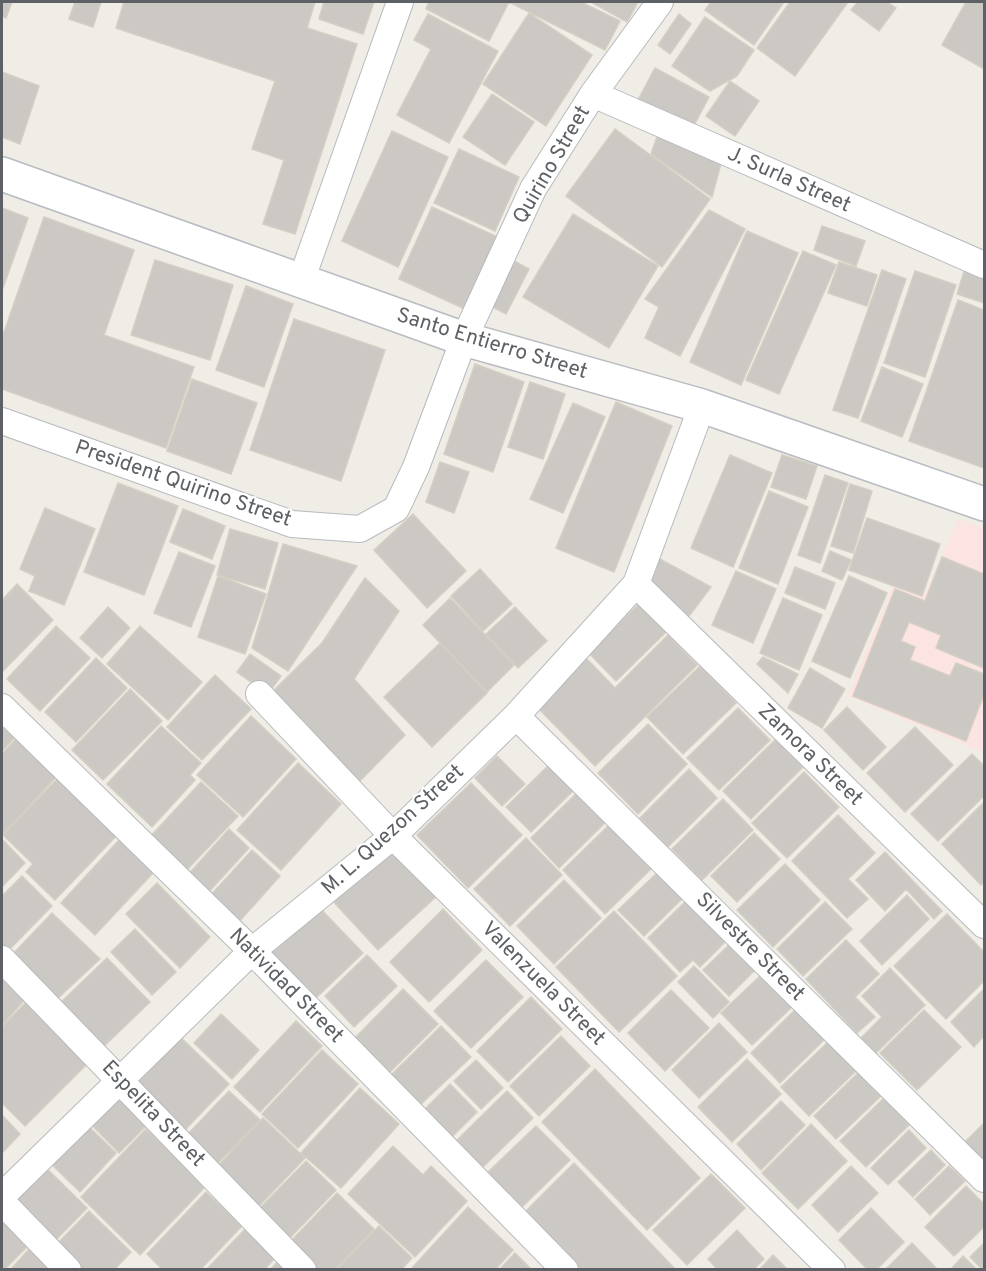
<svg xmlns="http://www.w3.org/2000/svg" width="986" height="1271" viewBox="0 0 986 1271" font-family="Overpass,sans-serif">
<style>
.medical{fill:#fbe4e2}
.building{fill:#ccc9c4;stroke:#d4cec3;stroke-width:1.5}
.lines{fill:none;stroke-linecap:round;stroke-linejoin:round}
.street-casing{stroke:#b7babf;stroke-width:28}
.secondary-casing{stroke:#b8bbc1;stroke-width:36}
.street{stroke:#fff;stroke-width:26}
.secondary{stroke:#fff;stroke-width:33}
.labels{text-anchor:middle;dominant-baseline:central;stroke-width:4.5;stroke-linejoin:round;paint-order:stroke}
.street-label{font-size:21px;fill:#5d6165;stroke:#fff}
</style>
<rect width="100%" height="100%" fill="#efede5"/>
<!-- medical -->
<path class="medical" d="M958 519 984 528V753L848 696 894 582 925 594Z"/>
<!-- building -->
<path class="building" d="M2 2H12L6 18 2 16Z
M75 2H101L93 27 69 19Z
M124 2H315L307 28 357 44 295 234 263 224 284 160 252 149 275 81 116 28Z
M324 2H374L363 34 319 19Z
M429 2H509L489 41 426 9Z
M509 2H581L620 21 605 50Z
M591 2H638L627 22Z
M711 2H784L754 45 705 10Z
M790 2H848L795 76 757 48Z
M858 2H887L896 8 879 31 851 10Z
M966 2H984V69L942 45Z
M529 13 592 55 546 126 483 84Z
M428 14 498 51 449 143 397 115 431 49 414 40Z
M679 14 691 24 670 54 658 45Z
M705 17 754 50 737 76 710 91 672 66Z
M655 68 709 97 692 129 638 100Z
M2 72 39 86 20 144 2 137Z
M730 81 759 101 735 136 706 116Z
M492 94 534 122 505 165 463 137Z
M615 129 710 199 662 267 566 196Z
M392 131 448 157 398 267 342 241Z
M658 134 723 156 712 197 651 154Z
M459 149 519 177 495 231 434 203Z
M432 207 500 238 467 310 399 279Z
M2 208 28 218 3 288 2 287Z
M709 210 745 229 680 356 645 338 659 307 645 299Z
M573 214 658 266 609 348 523 297Z
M44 217 134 250 104 335 194 367 166 448 2 389V338Z
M822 226 865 241 856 266 814 250Z
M747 231 798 253 741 385 690 362Z
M803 251 836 265 779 394 746 380Z
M507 257 529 269 506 314 483 302Z
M155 260 233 285 210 360 131 335Z
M839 262 877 275 867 306 828 293Z
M967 262 984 268V303L957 294Z
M882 270 906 279 858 418 833 410Z
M915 271 956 285 925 377 884 363Z
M246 286 293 304 264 387 216 370Z
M958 300 984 310V468L909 441Z
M294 319 385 350 341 481 250 450Z
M475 364 524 382 493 472 444 454Z
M882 367 923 384 902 437 861 421Z
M192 379 257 403 231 474 167 451Z
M530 382 565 394 543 459 508 447Z
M616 402 672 426 614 572 556 548Z
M573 403 605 417 563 513 530 499Z
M730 455 772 473 733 567 691 548Z
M782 455 817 466 806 499 771 487Z
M440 462 469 472 454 513 426 502Z
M825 475 848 483 820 563 798 555Z
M118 483 178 506 144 595 84 572Z
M850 484 872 491 853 553 831 546Z
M769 491 808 507 778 584 739 568Z
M45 508 95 529 64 605 29 591 35 576 20 569Z
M183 509 225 526 212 559 170 542Z
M413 514 466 571 427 608 374 550Z
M867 518 940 544 922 596 849 570Z
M230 529 278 543 265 589 217 575Z
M283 544 357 566 288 671 252 648Z
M830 551 851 560 842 580 822 571Z
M179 552 215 566 191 627 154 613Z
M942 557 984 574V668L936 648 941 635 909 622 901 641 915 647 910 660 950 676 956 663 984 674V694L966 741 853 696 895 589 925 601Z
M658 558 711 587 689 616 647 591Z
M795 567 835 583 825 609 785 593Z
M480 569 512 604 483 631 451 596Z
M736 571 776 589 753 643 712 625Z
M218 576 266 594 245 654 198 637Z
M849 576 887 593 850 678 812 661Z
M365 578 399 611 354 679 405 735 359 782 271 693 322 643Z
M17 584 53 620 2 672V600Z
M450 598 514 665 487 692 423 625Z
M783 598 822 615 799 670 760 653Z
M640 603 667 631 616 681 589 653Z
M108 607 130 628 102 658 80 638Z
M515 607 547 641 518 668 486 634Z
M56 626 90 658 40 711 7 679Z
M140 626 202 682 168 720 107 664Z
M668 635 697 665 595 766 535 705 585 657 615 688Z
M440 643 487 693 432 747 384 697Z
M250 654 281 676 268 694 237 672Z
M763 657 798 674 788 693 757 664Z
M96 658 127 688 76 742 45 712Z
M700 666 736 703 683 754 647 717Z
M810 668 845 689 822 728 788 708Z
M215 675 251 709 202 760 167 727Z
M130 689 162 721 103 780 72 750Z
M847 707 886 747 863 770 824 730Z
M738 708 770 740 719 790 687 758Z
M251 716 296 759 243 817 197 775Z
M2 717 19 733 2 751Z
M648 724 687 764 638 814 598 773Z
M161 726 201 763 190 775 195 780 152 827 107 784Z
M915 727 953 765 905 812 867 773Z
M18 737 58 775 2 835V754Z
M776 739 803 767 751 819 723 791Z
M972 754 984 766V796L938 841 911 814Z
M497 756 525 784 502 806 475 778Z
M554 760 579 785 531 832 506 807Z
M298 763 341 804 281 870 237 830Z
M689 769 717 798 668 847 640 818Z
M804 772 839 807 787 858 752 823Z
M61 775 120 832 55 900 26 872 33 864 3 835Z
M201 782 238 816 185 872 149 838Z
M471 783 522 835 468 888 417 835Z
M583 787 612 816 559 868 531 838Z
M723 799 753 830 702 880 672 849Z
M984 802V881L981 885 942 844Z
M838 815 875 853 848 879 868 899 847 918 792 861Z
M613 821 655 865 605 914 563 870Z
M229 829 249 848 206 895 186 877Z
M754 833 780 859 737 902 711 876Z
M526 838 562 875 510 926 474 889Z
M2 839 25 863 2 887Z
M119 840 154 872 95 935 61 903Z
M390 843 438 895 378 950 331 899Z
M252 850 280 876 237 924 209 897Z
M885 852 942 911 934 919 906 889 885 911 856 880Z
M785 864 820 900 773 947 737 910Z
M659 871 684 897 644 936 618 910Z
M22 876 52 906 7 952 2 947V896Z
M564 880 601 918 554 964 517 926Z
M157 883 210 937 180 968 126 914Z
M907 895 929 919 882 965 860 941Z
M688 899 727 940 700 967 693 960 680 972 648 938Z
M314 902 363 953 316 998 267 947Z
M825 902 852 929 803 976 777 949Z
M443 909 482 950 429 1002 390 962Z
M614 911 677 976 619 1032 556 967Z
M52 913 100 959 56 1000 11 956Z
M947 914 984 952V981L946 1019 894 966Z
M135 929 176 972 152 995 111 952Z
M846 940 879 974 855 997 875 1017 857 1033 806 979Z
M732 942 757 968 729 996 703 970Z
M367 955 397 986 354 1027 325 996Z
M107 958 150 1002 100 1050 58 1005Z
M486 960 523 997 471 1048 434 1011Z
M694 966 729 1002 713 1018 678 982Z
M890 968 925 1005 876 1053 861 1038 882 1017 862 996Z
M2 969 29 995 2 1025Z
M761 975 792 1007 752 1045 721 1013Z
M403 989 438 1024 389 1073 354 1039Z
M984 989V1036L974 1047 951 1022Z
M671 990 709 1028 665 1071 628 1033Z
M531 997 562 1029 508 1082 477 1051Z
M28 1000 89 1062 25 1126 2 1103V1027Z
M799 1006 828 1036 780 1083 751 1053Z
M924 1010 961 1047 917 1090 880 1053Z
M221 1014 259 1050 232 1079 194 1043Z
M296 1021 322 1046 260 1112 234 1087Z
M719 1023 747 1052 699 1098 672 1070Z
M441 1026 471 1057 418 1107 389 1077Z
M174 1031 229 1084 183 1132 128 1079Z
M561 1036 590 1066 539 1116 510 1086Z
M828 1042 856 1071 809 1116 781 1087Z
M322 1050 358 1084 298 1148 262 1114Z
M747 1059 781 1094 732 1142 698 1107Z
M476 1060 503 1088 481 1109 454 1081Z
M595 1069 700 1178 647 1230 542 1122Z
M860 1071 883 1094 836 1139 814 1116Z
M450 1084 477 1112 452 1137 425 1109Z
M360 1088 399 1124 341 1188 301 1153Z
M113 1091 146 1126 119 1153 85 1118Z
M229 1091 260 1120 215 1166 185 1137Z
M507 1091 533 1118 482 1168 456 1141Z
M884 1098 909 1125 866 1167 840 1141Z
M781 1101 805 1125 761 1170 737 1144Z
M2 1115 20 1134 2 1153Z
M263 1118 305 1158 257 1208 216 1168Z
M82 1120 116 1153 80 1192 45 1158Z
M984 1123V1157L981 1161 964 1143Z
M811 1124 847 1161 798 1209 762 1173Z
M536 1126 570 1160 521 1208 487 1173Z
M146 1129 206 1186 140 1255 81 1197Z
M909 1130 926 1148 888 1185 871 1168Z
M393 1146 423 1175 431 1166 467 1201 415 1257 348 1194Z
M931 1150 945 1165 913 1197 898 1182Z
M306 1161 336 1190 288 1240 257 1211Z
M40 1162 87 1208 52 1244 5 1198Z
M574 1163 676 1270H581L525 1212Z
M851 1166 878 1193 838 1232 812 1205Z
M949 1166 965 1181 930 1215 915 1199Z
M711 1174 745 1208 687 1265 653 1230Z
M966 1186 984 1204V1227L954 1256 925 1227Z
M206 1192 242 1226 200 1270H163L147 1254Z
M337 1193 374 1229 334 1270H318L290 1242Z
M468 1207 513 1250 495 1270H410Z
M871 1208 904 1242 876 1270H868L839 1240Z
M89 1211 131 1252 114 1270H78L55 1246Z
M2 1213 31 1243 4 1270H2Z
M379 1226 412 1258 401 1270H336Z
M247 1227 277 1256 264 1270H206Z
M737 1230 764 1259 753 1270H718L708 1259Z
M912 1243 938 1270H885Z
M984 1243V1270H983L970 1257Z
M31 1247 55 1270H10Z
M515 1253 532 1270H499Z
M773 1255 788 1270H759Z
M963 1256 977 1270 951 1269Z
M280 1259 291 1270H270Z"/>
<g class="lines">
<!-- street casing -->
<g class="street-casing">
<path id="street" d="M593 94 984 265
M301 281 400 2
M2 421 292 524 360 529 396 509 416 467 464 339 533 189 593 94 660 2
M636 584 984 925
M259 694 393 836 832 1270
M2 707 252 951 565 1270
M516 716 984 1179
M2 959 303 1270
M2 1196 252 951 393 836 516 716 636 584 702 406
M2 1202 68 1270"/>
</g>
<!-- secondary casing -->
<g class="secondary-casing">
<path id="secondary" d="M2 174 464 339 702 406 984 504"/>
</g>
<!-- street -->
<use href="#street" class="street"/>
<!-- secondary -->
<use href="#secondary" class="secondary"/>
</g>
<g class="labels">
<!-- street labels -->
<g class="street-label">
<text transform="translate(552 165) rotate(-60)">Quirino Street</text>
<text transform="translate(789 180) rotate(24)">J. Surla Street</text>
<text transform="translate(492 344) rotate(17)">Santo Entierro Street</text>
<text transform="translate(183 484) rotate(19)">President Quirino Street</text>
<text transform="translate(810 755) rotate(44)">Zamora Street</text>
<text transform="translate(393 830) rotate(-42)">M. L. Quezon Street</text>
<text transform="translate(750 947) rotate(45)">Silvestre Street</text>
<text transform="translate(543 984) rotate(45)">Valenzuela Street</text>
<text transform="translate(286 986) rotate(45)">Natividad Street</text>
<text transform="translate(153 1114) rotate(46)">Espelita Street</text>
</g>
</g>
<!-- border -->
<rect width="986" height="1271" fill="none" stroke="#5d6165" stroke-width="6"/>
</svg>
